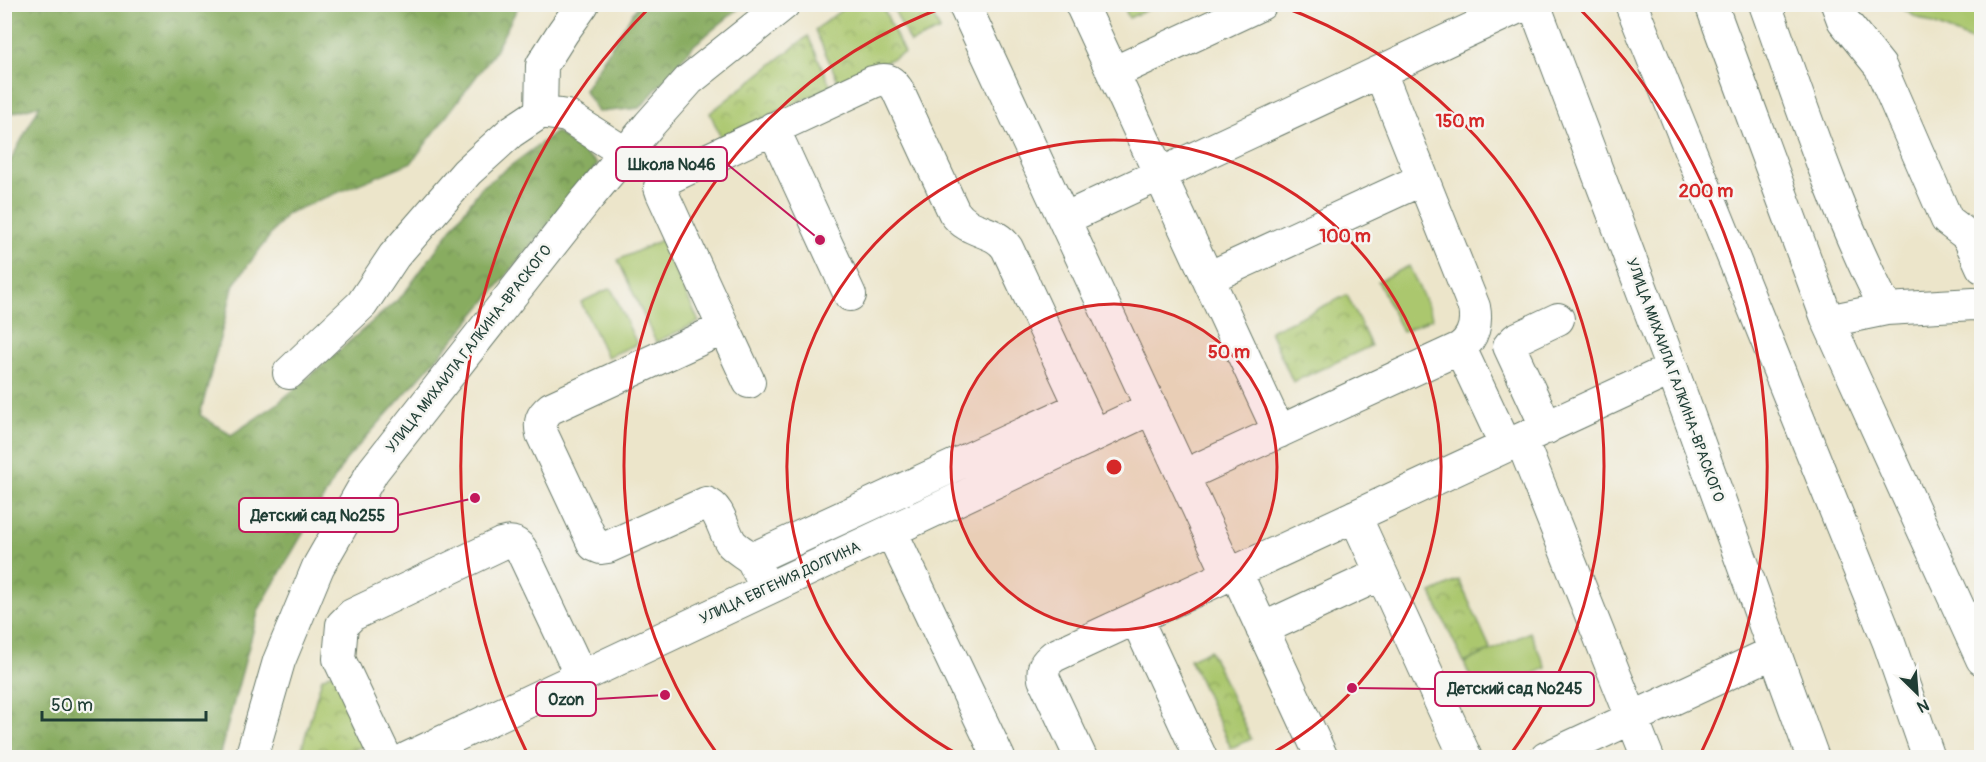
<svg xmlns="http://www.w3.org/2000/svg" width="1986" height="762" viewBox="0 0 1986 762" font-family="Pangolin,sans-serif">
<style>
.green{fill:#abc76e;stroke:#658251;stroke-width:1.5}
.forest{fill:url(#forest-crowns);stroke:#54744a;stroke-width:1.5}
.park{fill:url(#park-crowns);stroke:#658251;stroke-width:1.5}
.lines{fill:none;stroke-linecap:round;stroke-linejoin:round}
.minor-casing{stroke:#677868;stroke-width:34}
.minor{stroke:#fff;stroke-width:32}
.ring{fill:none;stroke:#d62828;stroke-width:3}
.labels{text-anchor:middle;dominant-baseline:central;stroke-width:5;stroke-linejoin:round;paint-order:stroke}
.street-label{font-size:15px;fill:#1f3d34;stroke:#f6f6f2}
.centre{fill:#d62828;stroke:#f6f6f2;stroke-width:3}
.ring-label{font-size:18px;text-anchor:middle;font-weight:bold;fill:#d62828;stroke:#f6f6f2;stroke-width:5;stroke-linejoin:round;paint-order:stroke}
.leader{fill:none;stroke:#c2185b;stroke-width:2}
.callout-dot{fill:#c2185b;stroke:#f6f6f2;stroke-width:2}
.callout{fill:#f6f6f2;stroke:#c2185b;stroke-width:2}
.callout-label{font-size:16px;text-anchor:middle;font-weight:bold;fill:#1f3d34}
</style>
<defs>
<pattern id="forest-crowns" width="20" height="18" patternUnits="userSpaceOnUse" patternTransform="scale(1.5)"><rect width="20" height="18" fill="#88ac61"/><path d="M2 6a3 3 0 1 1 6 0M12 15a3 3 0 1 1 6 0" fill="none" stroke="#6f8d51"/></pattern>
<pattern id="park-crowns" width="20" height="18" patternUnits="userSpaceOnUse" patternTransform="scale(1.5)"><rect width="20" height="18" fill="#abc76e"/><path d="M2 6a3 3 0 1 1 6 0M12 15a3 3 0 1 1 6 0" fill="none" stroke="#8ba35b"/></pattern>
</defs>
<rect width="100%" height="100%" fill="#f6f6f2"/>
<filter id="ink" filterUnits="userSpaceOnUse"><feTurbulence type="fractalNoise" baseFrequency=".0167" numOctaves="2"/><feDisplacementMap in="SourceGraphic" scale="12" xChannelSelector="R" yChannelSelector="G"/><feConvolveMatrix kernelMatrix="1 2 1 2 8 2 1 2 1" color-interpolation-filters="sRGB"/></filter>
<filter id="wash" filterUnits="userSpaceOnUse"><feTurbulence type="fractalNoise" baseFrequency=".008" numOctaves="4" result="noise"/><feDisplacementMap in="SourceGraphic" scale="24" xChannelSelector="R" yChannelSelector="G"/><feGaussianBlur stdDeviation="1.35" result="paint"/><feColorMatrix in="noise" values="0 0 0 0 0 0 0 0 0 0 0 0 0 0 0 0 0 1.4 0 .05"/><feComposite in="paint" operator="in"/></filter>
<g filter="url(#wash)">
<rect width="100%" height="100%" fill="#ece5ca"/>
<!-- green -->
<path class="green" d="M1897 5H1981V44L1914 16Z
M661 240 699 322 656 342 618 260Z
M1409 266 1433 318 1402 332 1378 281Z
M611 288 637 344 607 357 581 302Z
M1530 632 1546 668 1480 698 1464 663Z"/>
<!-- forest -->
<path class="forest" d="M5 5H519L494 53 412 162 286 214 234 284 200 415 231 435 277 404 403 295 481 188 556 132 598 164 461 331 345 461 259 609 219 757H5L4 173 40 105 5 115Z
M638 5H743L693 46 640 108 598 112 584 90Z"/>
<!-- park -->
<path class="park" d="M848 5H882L904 53 839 83 815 30Z
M892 5H928L940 30 910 43Z
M1123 5H1158L1129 18Z
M808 36 831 87 721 138 710 113Z
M1347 295 1371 346 1293 382 1270 331Z
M1459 580 1491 650 1464 663 1431 593Z
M1210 650 1251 739 1231 748 1190 659Z
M337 670 372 742 339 757 299 758 322 678Z"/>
</g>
<g filter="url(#ink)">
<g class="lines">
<!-- minor casing -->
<g class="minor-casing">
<path id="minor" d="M964 4 1229 575
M1081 4 1279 432
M1534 4 1672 369 1813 758
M1631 4 1889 643 1929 758
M1711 4 1828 321
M1765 4C1802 107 1836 212 1886 309
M1837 4 1843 20 1880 66 1947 220 1968 236 1982 267
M1113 73 1261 4
M541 112 542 65 563 32 583 4
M773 128 850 295
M1064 219 1525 4
M1208 278 1423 179
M1982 306 1974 304 1886 309 1828 321 1982 659
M724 328 749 382
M1460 348 1506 446
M289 373 362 304 394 256 467 172 511 132 541 112 567 116 625 153
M1547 428 1509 346 1516 339 1558 319
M1521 439 1648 758
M1183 476 1460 348C1474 338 1477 322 1474 307L1380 72
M1355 516 1466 758
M891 531 999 758
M752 559C746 554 738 550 732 544 723 532 721 508 706 503L608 547 601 548 594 545 542 434C539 422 541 416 551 408L724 328 662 193 660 187 664 180 873 82C885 78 890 79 897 89L954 212C970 235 994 228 1007 248L1081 407
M1236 572 1322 758
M761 577 752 559 1081 407 1090 426
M1136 618 1201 758
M1262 629 1381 574
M251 758 279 661 318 567 373 471 587 199 649 125 689 80 784 4
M386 758 339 659 342 625 352 615 501 544C510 541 515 541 521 549L581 676
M408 758 1152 408
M1081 758 1044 679C1042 667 1045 663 1054 656L1672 369
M1546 758 1774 652"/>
</g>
<!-- minor -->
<use href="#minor" class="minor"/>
</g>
</g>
<!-- distance rings -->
<circle cx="1114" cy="467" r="163" fill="#d62828" fill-opacity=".12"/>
<g class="ring">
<circle cx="1114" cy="467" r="163"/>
<path d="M963 757A327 327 0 1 1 1265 757"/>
<path d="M718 755A490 490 0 0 1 950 5M1278 5A490 490 0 0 1 1510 755"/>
<path d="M527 753A653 653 0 0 1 652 5M1576 5A653 653 0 0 1 1701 753"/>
</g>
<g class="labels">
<!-- street labels -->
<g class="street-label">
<text transform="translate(469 349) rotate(-52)">УЛИЦА МИХАИЛА ГАЛКИНА-ВРАСКОГО</text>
<text transform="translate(1675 380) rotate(70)">УЛИЦА МИХАИЛА ГАЛКИНА-ВРАСКОГО</text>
<text transform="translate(780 583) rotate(-25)">УЛИЦА ЕВГЕНИЯ ДОЛГИНА</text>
</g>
</g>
<circle cx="1114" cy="467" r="9" class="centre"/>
<g class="ring-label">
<text x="1460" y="127">150 m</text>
<text x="1706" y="197">200 m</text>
<text x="1345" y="242">100 m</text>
<text x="1229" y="358">50 m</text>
</g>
<!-- callouts -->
<path class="leader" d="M820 240L727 164M475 498L398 515M1352 688L1435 689M665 695L596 699"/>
<g class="callout-dot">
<circle cx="820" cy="240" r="6"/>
<circle cx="475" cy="498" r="6"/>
<circle cx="1352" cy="688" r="6"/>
<circle cx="665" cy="695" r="6"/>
</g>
<g class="callout">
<rect x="616" y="147" width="111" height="34" rx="6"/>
<rect x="239" y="498" width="159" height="34" rx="6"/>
<rect x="1435" y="672" width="159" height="34" rx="6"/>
<rect x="536" y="682" width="60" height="34" rx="6"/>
</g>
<g class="callout-label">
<text x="672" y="170">Школа №46</text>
<text x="318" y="521">Детский сад №255</text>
<text x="1515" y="694">Детский сад №245</text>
<text x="566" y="705">Ozon</text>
</g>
<!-- margin -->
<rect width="1986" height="762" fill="none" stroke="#f6f6f2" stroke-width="24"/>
<!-- north arrow -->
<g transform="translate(1917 693) rotate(155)" stroke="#f6f6f2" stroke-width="4.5" paint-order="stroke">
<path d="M0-4.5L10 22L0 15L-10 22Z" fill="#1f3d34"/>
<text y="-9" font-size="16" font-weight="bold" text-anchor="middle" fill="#1f3d34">N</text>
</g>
<!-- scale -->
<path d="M42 711v9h164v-9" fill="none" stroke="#1f3d34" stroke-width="3"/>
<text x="51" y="711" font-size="18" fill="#1f3d34" stroke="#f6f6f2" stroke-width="4.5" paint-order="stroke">50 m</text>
</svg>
